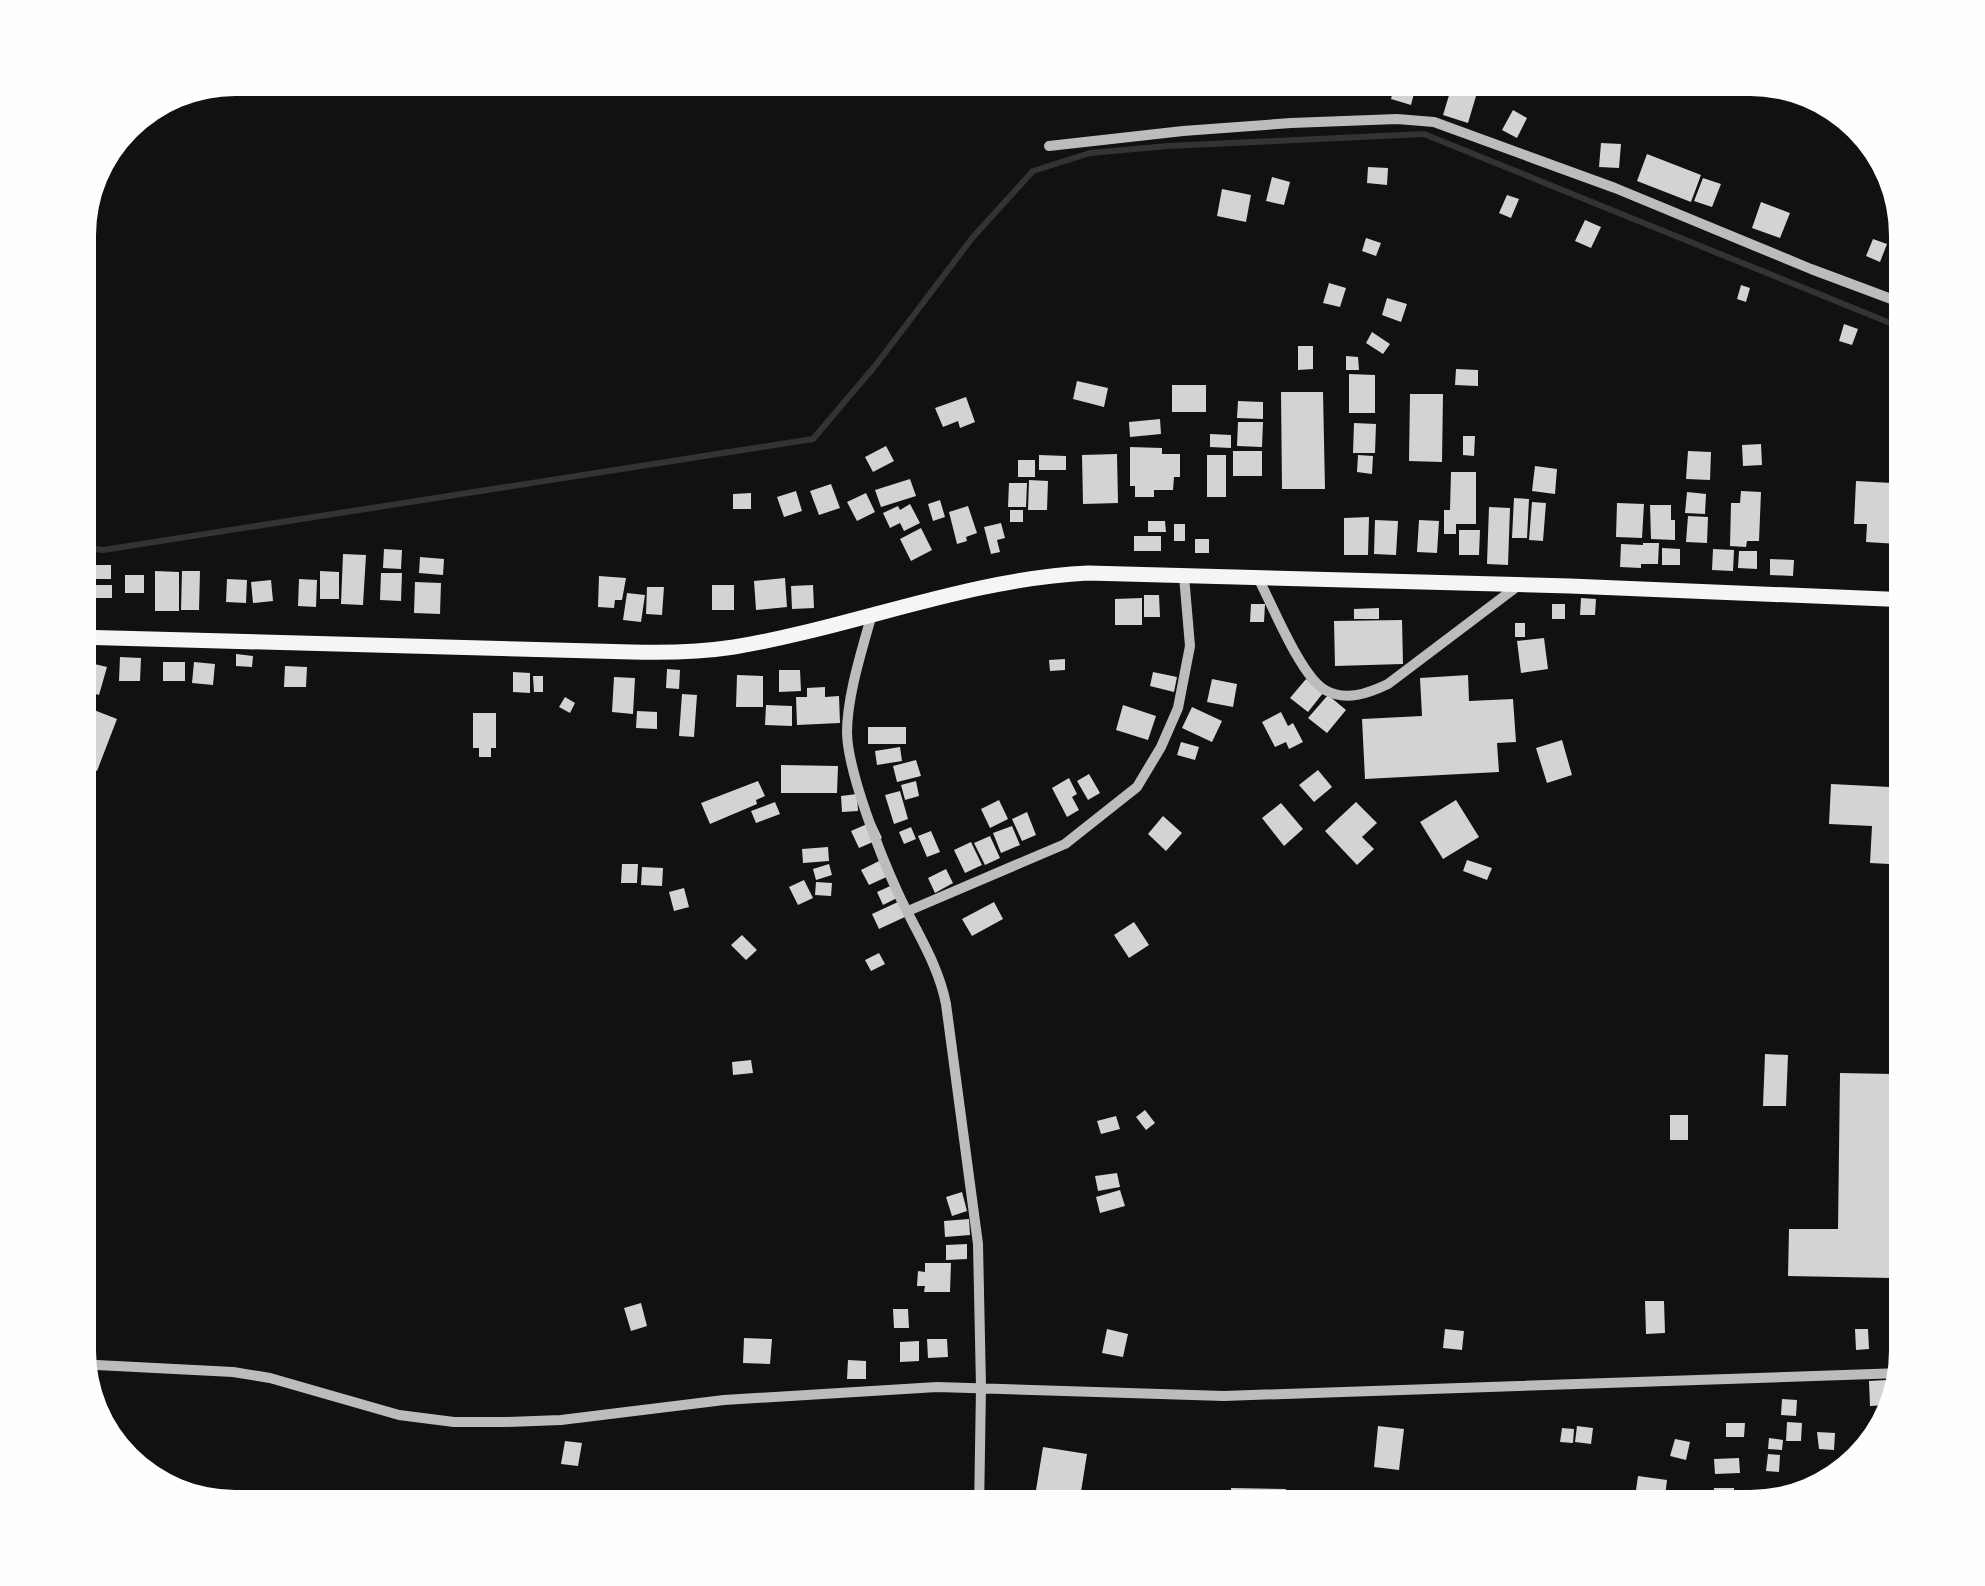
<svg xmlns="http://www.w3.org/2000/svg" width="1985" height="1586" viewBox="0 0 1985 1586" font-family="'Exo 2',sans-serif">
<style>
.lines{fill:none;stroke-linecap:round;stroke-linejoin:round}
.stream{stroke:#333;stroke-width:6}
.building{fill:#d3d3d3}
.minor{stroke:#bcbcbc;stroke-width:10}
.secondary{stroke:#f5f5f5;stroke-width:15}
</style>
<rect width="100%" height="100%" fill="#111"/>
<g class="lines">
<!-- stream -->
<path class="stream" d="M75 546 103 550 813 439 875 366 973 237 1033 171 1090 153 1168 146 1424 134 1910 331"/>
</g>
<!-- building -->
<path class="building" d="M1397 75 1418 78 1411 105 1391 99Z
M1454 79 1479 86 1468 123 1443 115Z
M1513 110 1527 118 1517 138 1502 130Z
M1601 143 1621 144 1619 168 1599 167Z
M1647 154 1701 175 1691 202 1637 181Z
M1368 167 1388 168 1387 185 1367 183Z
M1272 177 1290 182 1284 205 1266 201Z
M1703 178 1721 184 1712 207 1694 201Z
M1222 189 1251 195 1246 222 1217 216Z
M1507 195 1519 199 1511 218 1499 213Z
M1761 202 1790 213 1780 238 1752 228Z
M1585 220 1601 227 1591 248 1575 241Z
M1366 238 1381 243 1376 256 1362 251Z
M1873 239 1887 244 1880 262 1866 256Z
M1329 283 1346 288 1340 307 1323 303Z
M1741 285 1750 288 1746 302 1737 299Z
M1387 298 1407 304 1401 322 1382 315Z
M1844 324 1858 329 1852 345 1839 341Z
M1372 332 1390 344 1383 354 1366 343Z
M1298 346H1313V369L1298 370Z
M1346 356 1358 357 1359 370H1346Z
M1456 369 1478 370V386L1455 385Z
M1349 374 1375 375V413H1349Z
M1077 381 1108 388 1104 407 1073 399Z
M1172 385H1206V412H1172Z
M1281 392H1323L1325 489H1282Z
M1410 394H1443L1442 462 1409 461Z
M966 397 975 422 960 428 958 421 943 427 935 408Z
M1238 401 1263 402V419L1237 418Z
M1160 419 1161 434 1130 437 1129 422Z
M1238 422H1263L1262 447 1237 446Z
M1354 423 1376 424 1375 453H1353Z
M1210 434 1231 435V448L1210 447Z
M1463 436H1475L1474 456 1463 455Z
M1761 444 1762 465 1743 466 1742 445Z
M886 446 894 461 873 472 865 457Z
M1130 447 1162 448V454H1180V477H1174L1173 490H1154V497H1135V486H1130Z
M1233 451H1262V476H1233Z
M1688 451 1711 452 1710 480 1686 479Z
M1117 454 1118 503 1083 504 1082 455Z
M1039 455 1066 456V470H1039Z
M1207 455H1226V497H1207Z
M1358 455 1373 456 1372 474 1357 472Z
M1018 460H1035V477H1018Z
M1535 466 1557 469 1555 494 1532 491Z
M1451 472H1476V524H1456V534H1444V510H1450Z
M910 479 916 496 881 507 875 490Z
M1029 480 1048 481 1047 510H1028Z
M1856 481 1910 484V526H1899L1898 544 1866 542 1867 524H1854Z
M1009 483H1027L1026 507H1008Z
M831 484 840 508 819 515 810 491Z
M796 491 802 511 784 517 777 497Z
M1741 491 1761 492 1759 541H1747L1746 547 1730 546 1731 503H1740Z
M1687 492 1706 494 1705 514 1685 513Z
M751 493V509H733V494Z
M866 493 875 512 857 521 847 502Z
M1514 498 1529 499 1527 538H1512Z
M940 500 945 517 933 521 928 504Z
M1532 502 1546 503 1543 541 1529 540Z
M1617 503 1644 504 1642 538 1616 537Z
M910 504 920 523 904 531 900 523 890 528 883 513 898 506 900 510Z
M1650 505H1671V520H1675V540L1651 539Z
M968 506 977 533 966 537 967 541 957 544 949 512Z
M1489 507 1510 508 1508 565 1487 564Z
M1010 510H1023V522H1010Z
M1688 516 1708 517 1707 543 1686 542Z
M1369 517 1368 555H1344V518Z
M1375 520 1398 521 1396 555 1374 554Z
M1419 520 1439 521 1437 553 1417 552Z
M1148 521H1165L1166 532H1148Z
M1001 523 1005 538 997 540 1000 552 991 554 984 527Z
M1174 524H1185V541H1174Z
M921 528 932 550 911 561 900 539Z
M1459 530H1480L1479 555H1459Z
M1134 536H1161V551H1134Z
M1195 539H1209V553H1195Z
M1643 543H1659L1658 564H1641V568L1620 567 1621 544 1643 545Z
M1662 548 1680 549V565H1662Z
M384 549 402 550 401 569 383 568Z
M1713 549 1734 550 1733 571 1712 570Z
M1739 551H1757V569L1738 568Z
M343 554 366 555 363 605 341 604Z
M420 557 444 559 443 575 419 573Z
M1770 559 1794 560 1793 576 1770 575Z
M95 565H111V579H95Z
M155 571 179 572V611H155Z
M182 571H200L199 610H181Z
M320 571 339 572V599H320Z
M381 573H402L401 601 380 600Z
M125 575H144V593H125Z
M599 576 626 578 622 600H615L614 608 598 607Z
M785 578 787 607 756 610 754 581Z
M227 579 247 580 246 603 226 602Z
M299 579 317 580 316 607 298 606Z
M271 580 273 601 253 603 251 582Z
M415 582 441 583 440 614 414 613Z
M94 585H112V598H94Z
M712 585H734V610H712Z
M813 585 814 608 792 609 791 586Z
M647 587H664L662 615 646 614Z
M627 593 645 595 641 622 623 620Z
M1144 595H1159L1160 617H1144Z
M1142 598V625H1115V599Z
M1581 598 1596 599 1595 615H1580Z
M1251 604H1265L1264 622H1250Z
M1552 604H1565V619H1552Z
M1379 608V619H1354V609Z
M1402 620 1403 664 1335 666 1334 621Z
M1515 623H1525V637H1515Z
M1544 638 1548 669 1521 673 1517 641Z
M236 654 253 656 252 667 236 666Z
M120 657 141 658 140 681H119Z
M1065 659V670L1050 671 1049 660Z
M163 662H185V681H163Z
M194 662 215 664 213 685 192 683Z
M90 663 107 667 99 695 82 690Z
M285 666 307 667 306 687H284Z
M667 669 680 670 679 689 666 688Z
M779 670H800L801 691 779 692Z
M513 672 530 673V693L513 692Z
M1153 672 1177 677 1174 692 1150 686Z
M737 675 763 676V707H736Z
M1468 675 1469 701 1513 699 1516 742 1497 743 1499 772 1365 779 1362 719 1422 716 1420 678Z
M533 676H543V692H534Z
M614 677 635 678 633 714 612 712Z
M1212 679 1237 684 1233 707 1207 702Z
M1306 679 1323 693 1308 712 1290 698Z
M825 687V697L839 696 840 723 797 725 796 697H807V688Z
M682 694 697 695 694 737 679 736Z
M1328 695 1346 710 1327 733 1308 718Z
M565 697 575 703 570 713 559 707Z
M766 705 792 706V726L765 725Z
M1123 705 1156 716 1148 740 1116 730Z
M1192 707 1222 721 1212 742 1182 728Z
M94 710 117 719 97 771 75 763Z
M637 711 657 712V729L636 728Z
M1281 712 1288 726 1293 723 1303 742 1289 749 1286 742 1275 747 1262 722Z
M473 713H496V748H491V757H479V748H473Z
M868 727H906V744H868Z
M1562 740 1572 775 1547 783 1536 748Z
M1181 742 1199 747 1195 760 1177 755Z
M900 747 902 761 877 765 875 751Z
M916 760 921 776 897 782 893 766Z
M781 765 838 766 837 793H781Z
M1318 770 1332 787 1314 802 1299 785Z
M1089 774 1100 793 1088 800 1077 781Z
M1069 778 1077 794 1072 797 1079 810 1067 817 1052 788Z
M758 781 765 796 756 800 757 804 710 824 701 803Z
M916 781 919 796 905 800 901 785Z
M1831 784 1910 788 1908 865 1870 863 1872 826 1829 824Z
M900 791 908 819 894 824 885 795Z
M857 794 858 811 842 812 841 796Z
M999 800 1008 819 990 828 981 809Z
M1456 800 1479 837 1443 859 1420 822Z
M775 802 780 814 756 823 751 811Z
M1356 802 1377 823 1362 837 1374 849 1357 865 1325 831Z
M1281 803 1303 829 1284 846 1262 818Z
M1027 812 1036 835 1022 841 1012 819Z
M1163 816 1182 833 1166 851 1148 834Z
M874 821 882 838 859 848 851 831Z
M1012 826 1020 845 1001 853 993 833Z
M911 827 916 839 904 844 899 832Z
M931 831 940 852 927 857 918 836Z
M990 836 1000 858 985 865 974 843Z
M971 842 982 865 965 873 954 850Z
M828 847 829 861 803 863 802 849Z
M885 858 893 874 869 885 861 870Z
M1467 860 1492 868 1487 880 1463 871Z
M622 864H638L637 883H621Z
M829 864 832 875 816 880 813 869Z
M642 867 663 868 662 886 641 885Z
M946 869 953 883 935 893 928 878Z
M804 880 813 898 798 905 789 887Z
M816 882 832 883 831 896 815 895Z
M897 883 903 895 883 905 877 892Z
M684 888 689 907 674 911 669 892Z
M900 901 907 916 879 929 872 914Z
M994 902 1003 919 972 936 962 919Z
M1134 922 1149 945 1129 958 1114 935Z
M742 935 757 950 746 960 731 945Z
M879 953 885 964 871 971 865 960Z
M1765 1054 1788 1055 1786 1106H1763Z
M751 1060 753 1073 733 1075 732 1062Z
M1840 1073 1893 1074 1891 1278 1788 1276 1789 1229H1838Z
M1145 1110 1155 1123 1146 1130 1136 1117Z
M1670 1115H1688V1140H1670Z
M1116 1116 1120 1129 1101 1134 1097 1121Z
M1117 1173 1120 1187 1098 1191 1095 1176Z
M1120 1190 1125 1206 1100 1213 1096 1197Z
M962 1192 967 1211 952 1216 946 1197Z
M969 1219 970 1235 945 1237 944 1221Z
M967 1244V1259L946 1260V1245Z
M925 1263H951L950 1292H924L925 1286H917L918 1271 925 1272Z
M1645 1301H1664L1665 1333 1646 1334Z
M641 1303 647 1326 631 1331 624 1308Z
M893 1309H908L909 1328H894Z
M1890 1325H1907L1908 1341H1890Z
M1107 1329 1128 1334 1123 1357 1102 1353Z
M1445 1329 1464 1331 1462 1350 1443 1348Z
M1855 1329H1868L1869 1349 1856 1350Z
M744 1338 772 1339 770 1364 743 1363Z
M927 1339H947L948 1357 928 1358Z
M919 1341V1361L900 1362V1342Z
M848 1360 866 1361V1379H847Z
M1886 1380 1887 1405 1870 1406 1869 1381Z
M1782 1399 1797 1400 1796 1416 1781 1415Z
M1787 1422 1802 1423 1801 1441H1786Z
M1726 1423H1745L1744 1437H1726Z
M1378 1426 1404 1429 1399 1470 1374 1467Z
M1577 1426 1593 1428 1591 1444 1575 1442Z
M1562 1428 1574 1429 1573 1443 1560 1442Z
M1817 1432 1835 1433 1834 1450 1819 1449Z
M1769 1438 1783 1440 1782 1450 1768 1449Z
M1675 1439 1690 1442 1686 1460 1670 1456Z
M565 1441 582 1443 578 1466 561 1464Z
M1043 1447 1087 1454 1080 1498 1036 1490Z
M1768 1454 1780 1455 1779 1472 1766 1471Z
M1739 1458 1740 1473 1715 1474 1714 1459Z
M1638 1476 1667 1480 1664 1505 1641 1502 1642 1491 1636 1490Z
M1231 1488 1286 1489 1285 1511H1231Z
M1714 1488H1734V1499H1713Z
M1681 1493H1697L1696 1511H1681Z
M1737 1499H1748V1511H1737Z"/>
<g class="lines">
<!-- minor -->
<path class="minor" d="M1049 146 1183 131 1291 123 1397 119 1434 122 1615 188 1811 269 1910 306
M1258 578C1272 604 1301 677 1325 690 1346 702 1369 693 1388 684L1519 585
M872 614C862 650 847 696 847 733 848 773 881 856 898 893 915 930 938 963 946 1004L978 1244 981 1387 979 1511
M908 911 1065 844 1137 787 1161 747 1178 708 1190 646 1184 576
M77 1364 233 1372 270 1378 399 1415 454 1422H505L561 1420 724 1400 937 1387 1224 1396 1902 1373"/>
<!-- secondary -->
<path class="secondary" d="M75 637 632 652C666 653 701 652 734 647 854 627 967 579 1088 573L1570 586 1910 600"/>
</g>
<!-- crop -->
<path d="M0 0H1985V1586H0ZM235 96H1750A139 139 0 0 1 1889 235V1351A139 139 0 0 1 1750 1490H235A139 139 0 0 1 96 1351V235A139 139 0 0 1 235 96Z" fill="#fefefe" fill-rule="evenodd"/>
</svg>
